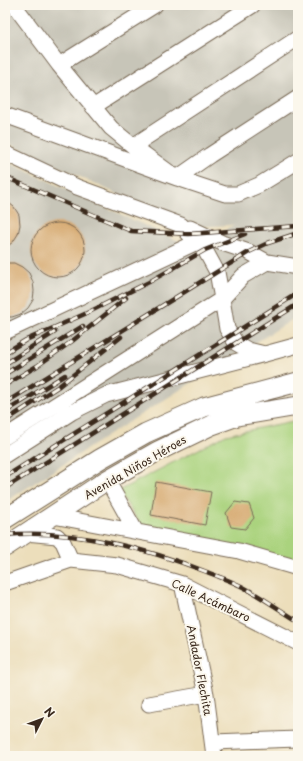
<svg xmlns="http://www.w3.org/2000/svg" width="303" height="761" viewBox="0 0 303 761" font-family="'Playpen Sans',sans-serif">
<style>
.industrial{fill:#c7c5b8}
.green{fill:#aad37e;stroke:#727e4e}
.building{fill:#d6a970}
.lines{fill:none;stroke-linecap:round;stroke-linejoin:round}
.minor-casing{stroke:#796955;stroke-width:17}
.major-casing{stroke:#796955;stroke-width:21}
.minor{stroke:#fff;stroke-width:15}
.major{stroke:#fff;stroke-width:19}
.rail-casing{stroke:#3b2a1e;stroke-width:4.5}
.rail{stroke:#fbf7ec;stroke-width:3;stroke-dasharray:9;stroke-linecap:butt}
.labels{text-anchor:middle;dominant-baseline:central;stroke-width:4;stroke-linejoin:round;paint-order:stroke}
.street-label{font-size:11px;fill:#3b2a1e;stroke:#fbf7ec}
</style>
<rect width="100%" height="100%" fill="#fbf7ec"/>
<filter id="ink" filterUnits="userSpaceOnUse"><feTurbulence type="fractalNoise" baseFrequency=".025" numOctaves="2"/><feDisplacementMap in="SourceGraphic" scale="8" xChannelSelector="R" yChannelSelector="G"/><feConvolveMatrix kernelMatrix="1 2 1 2 8 2 1 2 1" color-interpolation-filters="sRGB"/></filter>
<filter id="wash" filterUnits="userSpaceOnUse"><feTurbulence type="fractalNoise" baseFrequency=".012" numOctaves="4" result="noise"/><feDisplacementMap in="SourceGraphic" scale="16" xChannelSelector="R" yChannelSelector="G"/><feGaussianBlur stdDeviation="0.9" result="paint"/><feColorMatrix in="noise" values="0 0 0 0 0 0 0 0 0 0 0 0 0 0 0 0 0 1.4 0 .05"/><feComposite in="paint" operator="in"/></filter>
<g filter="url(#wash)">
<rect width="100%" height="100%" fill="#ecdebb"/>
<!-- industrial -->
<path class="industrial" d="M5 5H298V316L132 420 5 502V161L183 243 188 249 234 225 188 227 5 142Z"/>
<!-- green -->
<path class="green" d="M298 420V563L142 526 118 491 226 435Z"/>
<g id="blocks">
<!-- building -->
<path class="building" d="M5 200 14 207 19 215 20 225 18 234 13 242 5 248Z
M31 250a27 27 0 1 1 54 0a27 27 0 1 1-54 0Z
M5 263H14L22 267 29 273 33 282 34 291 33 300 28 308 21 314 12 317H5Z
M156 482 211 492 205 525 151 515Z
M235 502 249 504 254 518 245 529 231 527 226 513Z"/>
</g>
</g>
<g filter="url(#ink)">
<use href="#blocks" fill-opacity="0" stroke="#796955" stroke-width="1"/>
<g class="lines">
<!-- minor casing -->
<g class="minor-casing">
<path id="minor" d="M14 5 59 65 111 128 133 146 177 178 225 194H238L259 185 298 161
M59 65 155 5
M93 107 253 5
M5 115 177 178 210 155 298 98
M133 146 298 38
M5 153 77 187 181 225 189 234 199 241 205 250 217 272 222 299 5 437
M190 228 222 243 249 252 267 262 298 267
M267 262 243 276 222 299 227 329 236 343 248 350 265 354 298 345
M5 332 199 241
M5 455 72 412 106 395 265 354
M107 480 135 530
M53 516 239 551 298 568
M26 533 57 536 63 542 71 560
M5 583 71 560 117 565 182 584 298 643
M182 584 206 694 214 756
M149 704 206 694
M213 742 298 739"/>
</g>
<!-- major casing -->
<g class="major-casing">
<path id="major" d="M5 519 100 459 146 433 204 407 298 382
M5 547 107 480 158 451 212 425 237 416 298 406"/>
</g>
<!-- minor -->
<use href="#minor" class="minor"/>
<!-- major -->
<use href="#major" class="major"/>
<!-- rail casing -->
<g class="rail-casing">
<path id="rail" d="M5 177 131 231 189 234 298 226
M5 353 26 340 87 313 149 282 205 250 245 234
M5 364 55 332
M5 374 83 326
M5 385 37 366 71 342 126 298
M5 403 249 252 268 243 298 233
M5 412 65 375
M5 421 59 386 121 337
M5 477 298 293
M5 488 298 304
M5 535C72 529 145 548 207 572 219 577 232 581 243 587 262 597 280 610 298 621"/>
</g>
<!-- rail -->
<use href="#rail" class="rail"/>
</g>
</g>
<g class="labels">
<!-- street labels -->
<g class="street-label">
<text transform="translate(135 467) rotate(-30)">Avenida Niños Héroes</text>
<text transform="translate(211 600) rotate(25)">Calle Acámbaro</text>
<text transform="translate(200 670) rotate(79)">Andador Flechita</text>
</g>
</g>
<!-- margin -->
<rect width="303" height="761" fill="none" stroke="#fbf7ec" stroke-width="20"/>
<!-- north arrow -->
<g transform="translate(42 719) rotate(48)" stroke="#fbf7ec" stroke-width="3" paint-order="stroke">
<path d="M0-3L7 15L0 10L-7 15Z" fill="#3b2a1e"/>
<text y="-6" font-size="11" font-weight="bold" text-anchor="middle" fill="#3b2a1e">N</text>
</g>
</svg>
